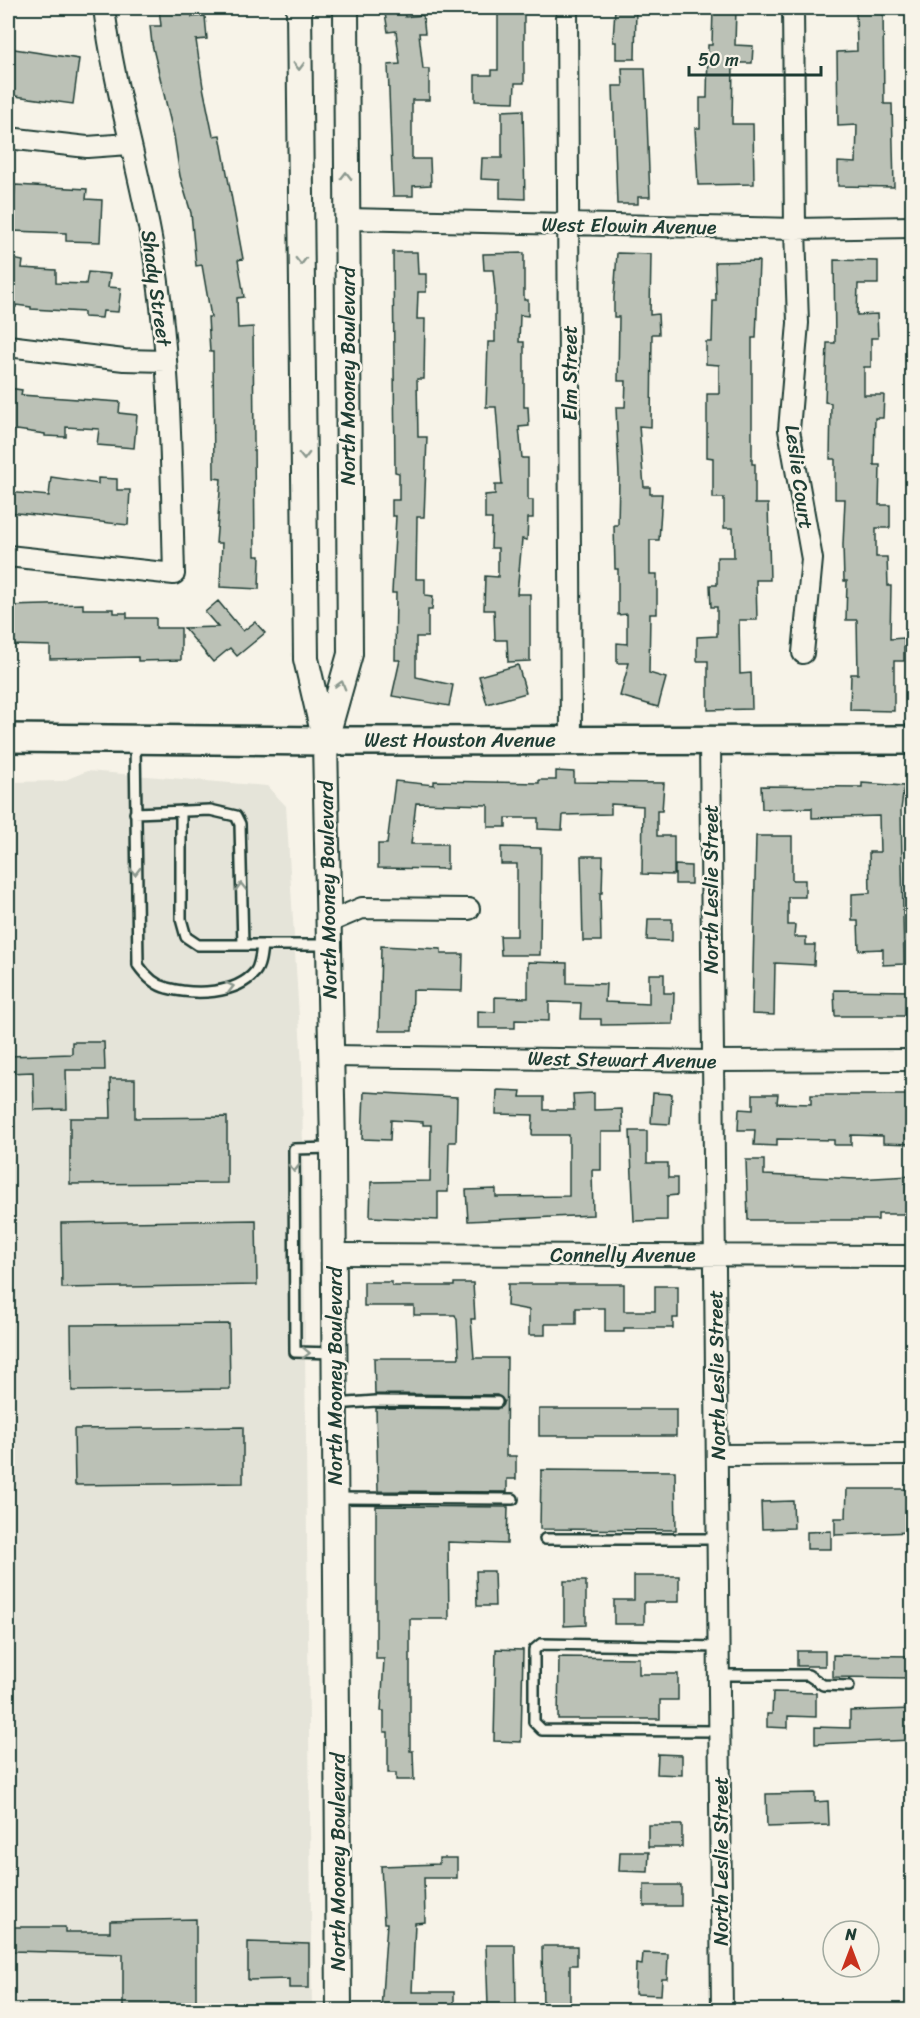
<svg xmlns="http://www.w3.org/2000/svg" width="920" height="2018" viewBox="0 0 920 2018" font-family="Sriracha,sans-serif">
<style>
.built{fill:#e5e4d9}
.building{fill:#bbc1b6;stroke:#1f3d34;stroke-width:1.5}
.lines{fill:none;stroke-linecap:round;stroke-linejoin:round}
.service-casing{stroke:#1f3d34;stroke-width:14}
.minor-casing{stroke:#1f3d34;stroke-width:24}
.tertiary-casing{stroke:#1f3d34;stroke-width:28}
.secondary-casing{stroke:#1f3d34;stroke-width:32}
.service{stroke:#f7f3e8;stroke-width:9}
.minor{stroke:#f7f3e8;stroke-width:20}
.tertiary{stroke:#f7f3e8;stroke-width:24}
.secondary{stroke:#f7f3e8;stroke-width:27}
.oneway{stroke:#8b988e}
.labels{text-anchor:middle;dominant-baseline:central;stroke-width:5;stroke-linejoin:round;paint-order:stroke}
.street-label{font-size:20px;fill:#1f3d34;stroke:#f7f3e8}
</style>
<rect width="100%" height="100%" fill="#f7f3e8"/>
<filter id="ink" filterUnits="userSpaceOnUse"><feTurbulence type="fractalNoise" baseFrequency=".0167" numOctaves="2"/><feDisplacementMap in="SourceGraphic" scale="12" xChannelSelector="R" yChannelSelector="G"/><feConvolveMatrix kernelMatrix="1 2 1 2 8 2 1 2 1" color-interpolation-filters="sRGB"/></filter>
<g filter="url(#ink)">
<!-- built -->
<path class="built" d="M87 771 267 786 286 806 302 1066 312 2010H8V782L63 781Z"/>
<!-- building -->
<path class="building" d="M159 8H192V17L205 16 207 39 196 40 203 87 213 136 220 135 243 259 238 260 244 297 237 298 238 328 253 327 255 556H260L259 589 220 587 222 543H216L221 479 214 478 213 352H210L208 317H211L202 265 196 266 191 213 180 176 174 136 152 44 150 26H161Z
M498 8H524V83H515L514 102 475 101V75H492V70H498Z
M615 8H636L635 59H616V42H613Z
M713 8H736L735 45 753 46 752 63H733L732 124H753L754 184 698 185 695 128H700V98H707L708 45H712Z
M856 8H883L884 104H892L894 187 838 186V162L856 163 857 125 838 126 837 52 857 51Z
M404 11 405 17 423 15 425 33H419L423 69H429V100H412V159H430L431 185 413 186V196H393L388 65 400 64 396 31 388 32 385 13Z
M8 48 79 59 73 104 8 95Z
M622 68H645L650 197H638V204H617L613 86H623Z
M523 110 525 199 500 198V180L481 179 482 158H502V111Z
M15 185 87 189 86 199 102 200 100 242 66 241V233L12 231Z
M393 252H417L418 274H426V292H418L417 319H425L424 379H417L418 437H427L424 517H417L416 579H425V595L433 596 432 610H428V637H416V677L453 685 449 706 392 696 400 660H395L396 593H392L396 516H392V500H399V473L395 472Z
M524 253V300H528V316L520 315 519 342H524V407H528L529 426 519 427 522 458H528V500H533V518H528L527 540 522 539 517 594H530V661L508 662 507 640H495L494 610H484L485 576 498 577V548H491L492 519H485V495L495 494V485H502L496 407H486L488 342H495V291L493 270H484L483 254Z
M617 253 651 254 650 315 658 314 659 334H652L651 427 639 426 644 487H650V494H662L659 540H650V574H657V614H650L649 673 666 678 658 707 620 696 629 663H617V643L627 644V614L618 615V569H615L614 525H618L619 476 616 407H625L626 381H618L619 317H614V298Z
M8 258 23 261 22 268 56 270V283L86 284 88 272 110 274 108 287 121 288 118 312 103 311 102 318 84 317V312L31 309V307L16 305V307H8Z
M834 260 878 261V284H858L857 315 877 314 878 338H871V367H864V395H884L883 418H875L874 465H880L879 505H890V528H876V557H887L888 586H891L890 639 904 638V661H894V711L850 710 851 674H858L857 620H846L847 581H844L843 545 845 499H835V459H830L831 403 825 402 827 343H835Z
M759 261 756 338H752V464H755V504H768L770 580H756L757 620H739L740 674 751 673 752 709 708 710V661H697V637L717 636V607H711L710 585H717V557H734L733 528H724V498H713V458L707 457V394H719V365L706 364V342H712L713 301H716L715 262Z
M8 388 22 390 21 395 120 402 119 413 137 415 134 448 97 445 99 429 66 427V437L45 436V434L17 430 8 432Z
M51 477 98 484V478L117 479V490H130L128 525 8 512V492L49 496Z
M218 601 243 631 255 622 265 633 237 656 230 648 213 662 184 628 218 627 205 612Z
M83 604V609H114V613H127V618H156V628H181V660L138 661V657L50 659V646L9 645 8 606Z
M518 665 526 693 487 704 479 676Z
M556 771 574 772V782L664 783 662 811H657V836H674V875L642 874 643 806 611 804V814L563 815 562 830 538 829V818H506V827H488V805L416 803 411 844H447V869L378 868V844H387L395 781 434 785V781L539 783V780H556Z
M862 783 904 786 901 810 904 964 883 965V949L859 950 858 921H852V894L870 893 869 852H880L879 816 812 818V808L762 809 761 786 862 787Z
M756 836H792V880H805V897H788V925H795L794 937H806V945H815L814 965 775 963 774 1015 752 1014Z
M501 847 541 848 540 955H501L500 936H517V864H501Z
M581 856H603L602 893H600L601 941H583Z
M675 865 691 866V884H675Z
M648 919H672V941L647 940Z
M381 946 441 949V954H463L462 991 413 990 412 1031H379Z
M528 962 567 963V983L606 984 605 1002 649 1004V974H664V993H674L673 1024 601 1025V1019H580L581 1003 549 1002V1021L515 1020V1028H478V1011L495 1012V997L528 998Z
M834 990 912 991V1016H835Z
M72 1042H104L105 1070H66L67 1109 34 1110 33 1072 8 1073V1056L72 1054Z
M110 1079H135V1118L227 1117V1183L70 1184V1118H111Z
M497 1090 521 1091 520 1097H544V1110H574L573 1094 594 1093V1110L622 1109 623 1132H601V1170H592L593 1215 468 1221 466 1190 496 1189V1197L569 1196V1135H532L533 1115 496 1114Z
M364 1092 457 1097 456 1142H449L448 1192H438V1220L370 1217 371 1182 430 1181 431 1125H423V1122L391 1120 390 1140 362 1139Z
M653 1093 672 1094 670 1124 651 1123Z
M753 1094H778L777 1103 811 1104V1095H912V1144L883 1143V1136L851 1135V1145H834V1140L777 1139V1146L754 1145 755 1130H738L739 1109 753 1110Z
M630 1131H647V1163H668V1178H677V1195L667 1196V1220L634 1221Z
M746 1160H764V1175L856 1179 911 1176 912 1214H878V1220H748Z
M256 1220 257 1285 62 1288 61 1223Z
M364 1282H392V1286H454V1283H473L475 1319H471L474 1358H507L506 1456H516V1479H507V1492L378 1491 376 1408 497 1409 504 1401 497 1395 375 1394 374 1358H459L457 1320 455 1315H414V1306H364Z
M508 1284H624V1311H655V1286H678V1318H673V1328H624V1332H605V1308H576V1324H545V1335H529V1310L507 1306Z
M229 1324 230 1389 72 1391 71 1325Z
M539 1409H676V1436H539Z
M243 1427V1483L75 1485 74 1429Z
M541 1470 675 1471 676 1530 540 1529Z
M847 1489H912V1532L835 1535V1518H846Z
M793 1501 794 1528 762 1529 761 1502Z
M376 1506 508 1507 507 1544 448 1542 449 1619H410V1751H413L414 1780H396V1773H388V1732H384V1711H381L384 1659H376Z
M831 1531V1549H807V1532Z
M476 1571H494L495 1606H477Z
M634 1576H679V1602H644V1624H614V1600H634Z
M564 1581H586V1625L564 1626Z
M496 1649 523 1650 521 1742 494 1741Z
M797 1651H825V1666H797Z
M833 1655 912 1656V1678L833 1677Z
M559 1657 639 1658V1674H678V1700H660V1719H558Z
M773 1692 816 1693V1717L788 1716V1728L767 1727V1714H772Z
M912 1709V1740L815 1744V1727L850 1728V1711Z
M658 1754 682 1755V1775L657 1774Z
M815 1793V1802L828 1801 829 1825 767 1827 766 1794Z
M648 1825H682V1847H648Z
M620 1852H649L648 1872 619 1871Z
M439 1858H457V1878H424L425 1922 415 1923 412 1992H454V2010H381L387 1923H384L381 1866 439 1864Z
M644 1885H681V1906H644Z
M196 1919V2010H123V1954L12 1951V1927H65V1932H110V1921Z
M248 1942 309 1944V1988H289V1979L248 1980Z
M486 1945H515L516 2005 488 2006Z
M542 1946H577V1965H570V2010H543Z
M643 1953 668 1954 667 1979H662L661 1995 635 1994 636 1964 642 1965Z"/>
<g class="lines">
<!-- service casing -->
<g class="service-casing">
<path id="service" d="M135 743 138 965C145 975 154 985 167 988 194 995 236 995 255 972 260 966 261 954 262 945
M181 811V919L186 937 198 945H327
M135 813 210 810 236 816 240 824 243 945
M331 1148 294 1149 295 1352 335 1353
M335 1404 376 1401 497 1402
M336 1498 513 1499
M545 1539H718
M719 1647 541 1644 534 1650V1722L542 1730 720 1731
M719 1675H808L823 1685 849 1686"/>
</g>
<!-- minor casing -->
<g class="minor-casing">
<path id="minor" d="M567 8 571 739
M793 8 795 229 798 323 789 430 812 559 803 653
M8 138 87 147 129 144
M347 219 795 229 912 227
M8 346 124 360 166 361
M8 556 174 574C171 463 171 352 152 243 138 164 114 88 104 8
M710 739 722 2010
M329 922 362 908 469 909
M332 1056 713 1061 912 1060
M334 1254 912 1256
M717 1455 912 1454"/>
</g>
<!-- tertiary casing -->
<g class="tertiary-casing">
<path id="tertiary" d="M299 8 306 659 325 741 333 1148 339 2010
M326 739 350 654 346 8"/>
</g>
<!-- secondary casing -->
<g class="secondary-casing">
<path id="secondary" d="M8 738 325 741 912 740"/>
</g>
<!-- service -->
<use href="#service" class="service"/>
<!-- minor -->
<use href="#minor" class="minor"/>
<!-- tertiary -->
<use href="#tertiary" class="tertiary"/>
<!-- secondary -->
<use href="#secondary" class="secondary"/>
</g>
<!-- one-way arrows -->
<defs><path id="oneway-chevron" d="M-2-3.5L2.5 0L-2 3.5" fill="none" stroke-width="1.6" stroke-linecap="round" stroke-linejoin="round" transform="scale(1.5)"/></defs>
<g class="oneway">
<use href="#oneway-chevron" transform="translate(299 66) rotate(89)"/>
<use href="#oneway-chevron" transform="translate(346 176) rotate(-90)"/>
<use href="#oneway-chevron" transform="translate(301 261) rotate(89)"/>
<use href="#oneway-chevron" transform="translate(304 456) rotate(89)"/>
<use href="#oneway-chevron" transform="translate(341 685) rotate(-74)"/>
<use href="#oneway-chevron" transform="translate(135 871) rotate(89)"/>
<use href="#oneway-chevron" transform="translate(241 887) rotate(-91)"/>
<use href="#oneway-chevron" transform="translate(230 987) rotate(-14)"/>
<use href="#oneway-chevron" transform="translate(294 1168) rotate(90)"/>
<use href="#oneway-chevron" transform="translate(306 1353) rotate(2)"/>
</g>
</g>
<g class="labels">
<!-- street labels -->
<g class="street-label">
<text transform="translate(629 226) rotate(1)">West Elowin Avenue</text>
<text transform="translate(156 288) rotate(82)">Shady Street</text>
<text transform="translate(570 373) rotate(-90)">Elm Street</text>
<text transform="translate(348 376) rotate(-90)">North Mooney Boulevard</text>
<text transform="translate(799 477) rotate(82)">Leslie Court</text>
<text x="460" y="740">West Houston Avenue</text>
<text transform="translate(711 889) rotate(-90)">North Leslie Street</text>
<text transform="translate(328 890) rotate(-91)">North Mooney Boulevard</text>
<text transform="translate(622 1060) rotate(1)">West Stewart Avenue</text>
<text x="623" y="1255">Connelly Avenue</text>
<text transform="translate(717 1375) rotate(-91)">North Leslie Street</text>
<text transform="translate(335 1376) rotate(-90)">North Mooney Boulevard</text>
<text transform="translate(721 1861) rotate(-90)">North Leslie Street</text>
<text transform="translate(338 1862) rotate(-90)">North Mooney Boulevard</text>
</g>
</g>
<!-- margin -->
<rect width="920" height="2018" fill="none" stroke="#f7f3e8" stroke-width="30"/>
<rect x="15" y="15" width="890" height="1988" fill="none" stroke="#1f3d34" stroke-width="2" filter="url(#ink)"/>
<!-- north arrow -->
<g transform="translate(851 1949)"><circle r="28" fill="#f7f3e8" stroke="#a1aaa0" stroke-width="1.5"/>
<path d="M0-4.5L10 22L0 15L-10 22Z" fill="#c8321e"/>
<text y="-9" font-size="16" font-weight="bold" text-anchor="middle" fill="#1f3d34">N</text>
</g>
<!-- scale -->
<path d="M689 66v9h132v-9" fill="none" stroke="#1f3d34" stroke-width="3"/>
<text x="698" y="66" font-size="18" fill="#1f3d34" stroke="#f7f3e8" stroke-width="4.5" paint-order="stroke">50 m</text>
</svg>
